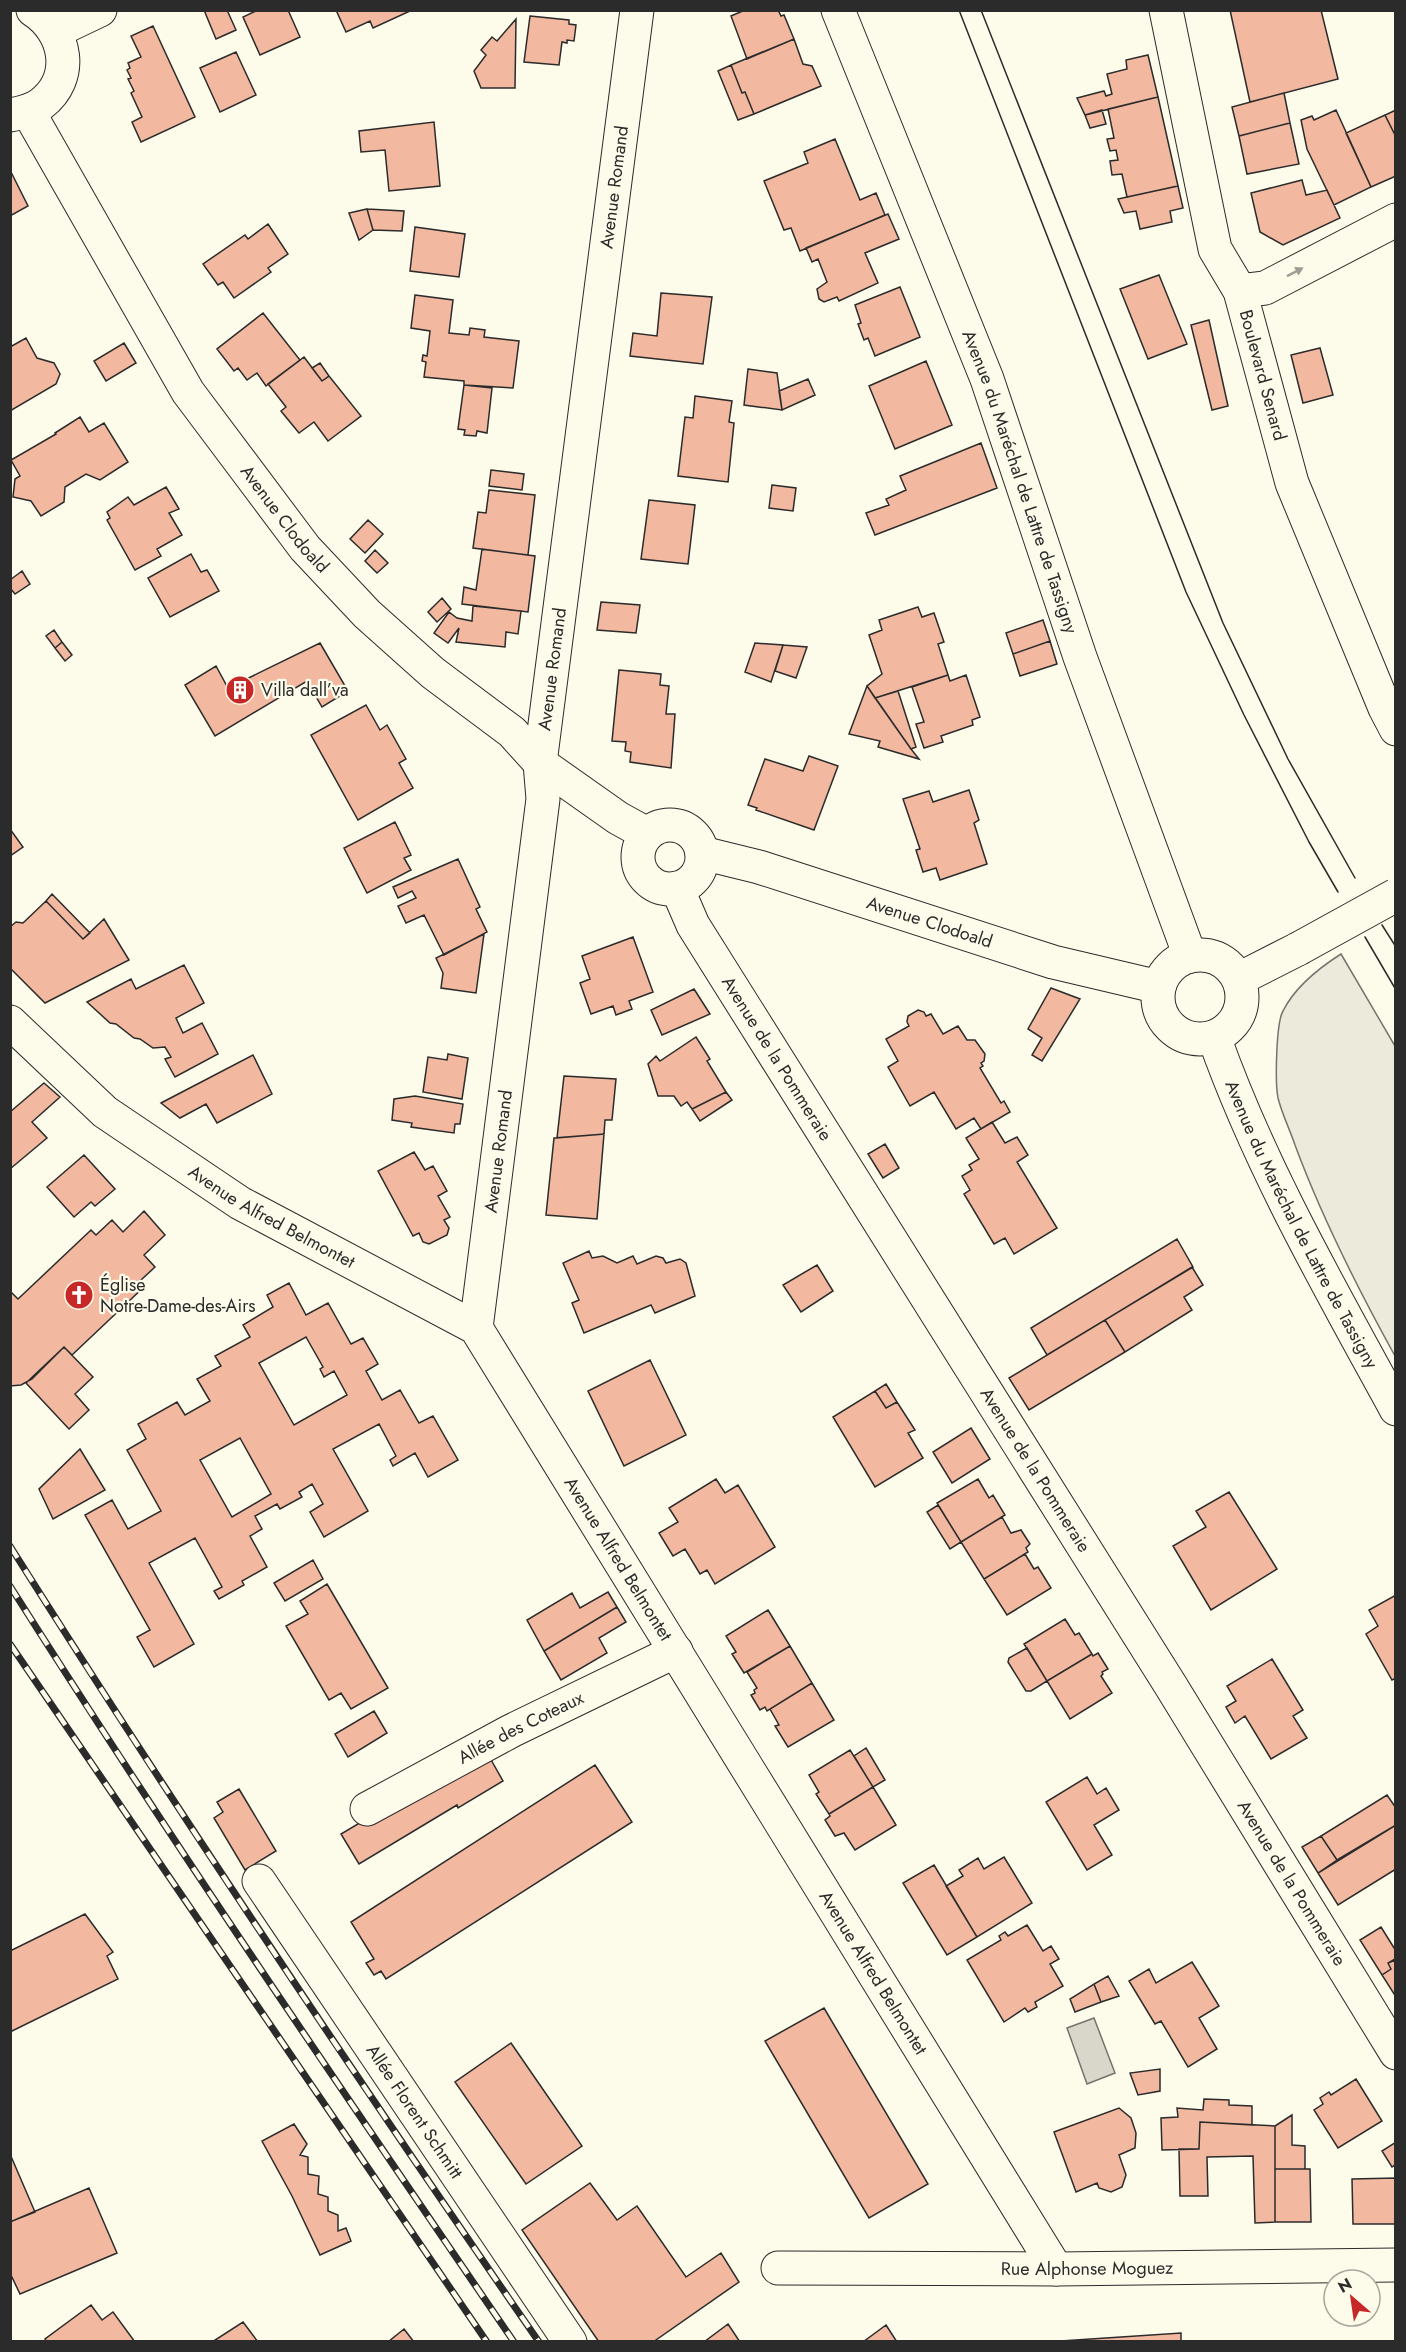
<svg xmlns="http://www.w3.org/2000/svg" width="1406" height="2352" viewBox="0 0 1406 2352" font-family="Jost,sans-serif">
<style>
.green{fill:#ecebdb;stroke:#74746e;stroke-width:1.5}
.water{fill:#d8d7c9;stroke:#74746e;stroke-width:1.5}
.building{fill:#f2b8a0;stroke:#2b2b2b;stroke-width:1.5;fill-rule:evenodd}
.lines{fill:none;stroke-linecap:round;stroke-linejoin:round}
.minor-casing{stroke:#2b2b2b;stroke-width:35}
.minor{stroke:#fdfbea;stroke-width:33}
.tram{stroke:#2b2b2b;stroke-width:1.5}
.rail-casing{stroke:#2b2b2b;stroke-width:7}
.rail{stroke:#fdfbea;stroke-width:4.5;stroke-dasharray:14;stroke-linecap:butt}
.minor-bridge-casing{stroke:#2b2b2b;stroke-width:35;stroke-linecap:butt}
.minor-bridge{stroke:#fdfbea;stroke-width:33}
.oneway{fill:#9e9d94}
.labels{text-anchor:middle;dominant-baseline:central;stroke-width:4.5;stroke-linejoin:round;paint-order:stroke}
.street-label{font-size:18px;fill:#2b2b2b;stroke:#fdfbea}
.poi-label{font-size:18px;fill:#2b2b2b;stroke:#fdfbea;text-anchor:start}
</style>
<rect width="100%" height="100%" fill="#fdfbea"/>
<!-- green -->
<path class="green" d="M1341 954 1395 1046V1356C1358 1289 1322 1218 1295 1145 1290 1130 1282 1114 1278 1098 1275 1083 1276 1023 1283 1011 1295 987 1319 968 1341 954Z"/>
<!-- water -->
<path class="water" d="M1094 2018 1115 2073 1087 2084 1067 2028Z"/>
<!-- building -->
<path class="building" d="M204 10H227L236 30 216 39Z
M258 10H288L300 37 260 55 243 17Z
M336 10H410V11L373 28 370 21 346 32Z
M745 10H778L781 16 784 15 794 39 747 59 731 16Z
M1230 10H1321L1338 79 1250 102Z
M530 16 569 20V24L576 25 574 41 567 40V43L562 42 559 65 524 62Z
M516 19 515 88H481L474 71 486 55 481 50 492 37 497 41Z
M153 26 195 117 141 142 132 122 142 117 131 93 134 91 128 79 131 78 127 70 130 68 128 63 141 57 131 36Z
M794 39 803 64 812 66 821 86 754 114 745 92 742 93 731 65Z
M236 52 256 95 220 112 200 68Z
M1148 55 1158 97 1085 115 1077 98 1104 91 1106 96 1112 94 1107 74 1127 69 1126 60Z
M731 65 742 93 745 92 754 114 738 120 718 71Z
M1284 93 1290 123 1239 136 1232 107Z
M1158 97 1178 186 1127 197 1122 174 1112 175 1110 161 1118 160 1116 150 1110 151 1107 139 1114 138 1108 109Z
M1102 110 1106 124 1090 128 1085 115Z
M1336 110 1371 187 1334 205 1307 149 1301 120 1312 116 1314 120Z
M1396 110V137L1385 115Z
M1385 115 1396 137V176L1371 187 1346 133Z
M434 122 440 186 389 191 385 150 361 152 359 131Z
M1290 123 1299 164 1247 174 1239 136Z
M835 139 860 200 876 193 885 215 800 251 791 228 784 230 764 181 808 163 804 152Z
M10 170 28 206 10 216Z
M1302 180 1306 195 1327 190 1340 218 1283 245 1260 232 1251 193Z
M1178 186 1183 208 1170 211 1172 222 1140 229 1136 211 1124 213 1118 199Z
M367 209 373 230 359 240 349 213Z
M367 209 404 211 402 231 373 230Z
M888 214 899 239 865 253 878 283 839 301 837 297 824 302 819 299 817 289 827 282 818 259 812 262 806 248Z
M268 224 288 254 268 268 271 272 234 298 223 282 218 285 203 264 245 235 248 239Z
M415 227 465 234 459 277 410 271Z
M1159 275 1187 344 1148 359 1120 289Z
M900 287 920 337 875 356 868 338 864 340 858 324 861 323 855 305Z
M661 293 712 297 703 364 630 356 633 333 657 336Z
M415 295 453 300 449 333 469 335 470 328 485 330 484 337 519 341 513 388 464 385V381L424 377 426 362 422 361 423 355 427 356 430 331 411 328Z
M263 313 300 360 266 386 257 373 247 380 238 368 234 371 217 349Z
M1209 320 1228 406 1212 410 1191 325Z
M26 338 37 358 54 363 60 374 56 384 10 411V347Z
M124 343 136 363 106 381 94 361Z
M1320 348 1333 395 1303 403 1291 355Z
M304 357 322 381 329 376 361 416 328 441 314 422 299 433 281 411 286 407 268 384Z
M926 361 952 425 895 449 869 386Z
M320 363 329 376 322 381 312 368Z
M748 369 777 373 782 410 744 405Z
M808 379 815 395 782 410 779 391Z
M464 385 492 388 487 433 477 431 476 436 464 435 465 430 458 429Z
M695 396 732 401 729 422 734 423 728 482 678 476 685 417 693 418Z
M80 417 89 432 104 423 128 462 100 480 86 474 65 487 64 502 41 516 31 501 13 497 15 479 20 476 11 460 56 434 55 433Z
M981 443 997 488 875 535 866 513 889 505 886 499 906 490 900 476Z
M491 470 524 474 522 490 489 486Z
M772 485 796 488 793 511 769 508Z
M166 487 179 509 169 513 182 535 157 549 161 556 135 570 107 520 110 518 107 512 128 497 134 505Z
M489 490 535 495 528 555 473 548 478 512 486 513Z
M649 500 695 505 688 564 641 559Z
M368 520 383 534 365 553 350 539Z
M482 549 535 556 528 612 462 604 464 587 476 590Z
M375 550 388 563 377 573 365 561Z
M191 554 201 572 207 570 219 591 170 617 148 578Z
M22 571 30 584 15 594 10 588V580Z
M442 598 451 609 437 622 428 612Z
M601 602 640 605 636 633 597 630Z
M473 606 521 611 518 634 506 632 505 647 456 642 459 628 448 643 434 633 449 612 457 618 472 621Z
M918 607 922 617 934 613 944 642 938 644 948 675 875 698 867 686 882 674 869 635 882 630 879 620Z
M1043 620 1050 641 1013 654 1006 633Z
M54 630 62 642 55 648 46 636Z
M1050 641 1057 664 1020 676 1013 654Z
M62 642 72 655 65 661 55 648Z
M320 643 348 691 322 707 307 681 215 736 185 685 216 666 228 688Z
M755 643 783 645 771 682 745 672Z
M783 645 807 647 796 678 775 671Z
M619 670 661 674 660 685 669 686 666 714H675L671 768 630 762 631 752 625 751 626 742 612 741Z
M948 675 950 681 966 675 980 717 972 720 973 725 941 736 943 742 924 748 916 724 924 722 912 687Z
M867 686 911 749 919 759 878 747 880 741 849 734Z
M898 691 916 747 911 749 875 698Z
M366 705 380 730 387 725 406 759 399 763 413 788 358 820 311 735Z
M809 756 838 766 814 830 756 810 757 808 748 805 765 759 803 771Z
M969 790 979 820 974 823 987 864 940 880 936 868 923 872 916 850 920 849 903 799 929 791 933 802Z
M395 822 411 855 404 858 411 870 367 893 344 848Z
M10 829 23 847 10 856Z
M458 859 480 907 476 909 487 932 444 955 424 915 406 923 398 906 416 898 412 891 398 898 393 887Z
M52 894 90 933 83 939 46 901Z
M46 901 83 939 104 919 129 960 45 1003 10 968V927L16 922 23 923Z
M484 934 476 993 441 988 443 973 436 958Z
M633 937 653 992 629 1001 632 1009 616 1015 613 1006 591 1014 580 983 590 979 582 956Z
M184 965 204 1003 176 1018 183 1033 202 1023 218 1054 175 1077 165 1059 171 1057 165 1047 153 1048 140 1039 134 1038 116 1024 110 1023 87 1002 131 979 136 989Z
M1051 988 1080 999 1042 1061 1032 1055 1042 1038 1028 1029Z
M694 989 710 1014 662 1035 651 1010Z
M918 1010 924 1012 926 1016 931 1014 943 1034 958 1026 967 1040H975L985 1054 984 1061 981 1063 983 1066 980 1068 1001 1103 1004 1101 1010 1112 981 1129 974 1118 956 1129 934 1092 910 1106 888 1067 898 1061 886 1039 909 1026 907 1022 908 1016Z
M696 1037 710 1059 707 1061 726 1092 692 1109 687 1102 681 1106 674 1096H658L648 1064 656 1056 660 1061Z
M448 1054 468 1058 462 1099 423 1092 428 1057 447 1060Z
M253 1055 272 1094 217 1123 206 1104 180 1118 161 1103Z
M564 1076 616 1079 612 1120H605L604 1134 557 1138Z
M44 1083 60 1097 32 1122 47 1138 10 1169V1112Z
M726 1092 732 1100 700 1121 692 1109Z
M415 1096 463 1104 460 1124H455L454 1133 411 1127 412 1123 392 1120 394 1099Z
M992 1122 1005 1143 1017 1137 1028 1155 1017 1162 1057 1228 1014 1254 1005 1238 994 1244 964 1194 970 1190 962 1176 972 1170 969 1165 979 1159 966 1138Z
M604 1134 597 1219 546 1215 554 1138Z
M885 1144 899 1168 883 1178 868 1154Z
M414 1152 425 1170 433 1166 447 1191 438 1196 450 1217 444 1220 449 1228 447 1235 429 1244 423 1242 419 1233 413 1236 378 1171Z
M84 1155 115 1189 95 1206 91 1202 74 1217 47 1187Z
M144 1211 165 1235 144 1255 155 1267 141 1280 146 1285 72 1355 64 1347 32 1379 21 1385 10 1386V1291L18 1299 91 1230 96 1235 112 1220 123 1232Z
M1177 1239 1193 1267 1047 1355 1031 1328Z
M589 1251 592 1258 603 1256 617 1263 633 1256 637 1264 656 1256 663 1258 666 1263 680 1259 686 1263 695 1296 655 1313 651 1305 584 1333 572 1303 579 1300 563 1263Z
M817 1265 833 1291 801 1312 783 1285Z
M1192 1267 1203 1285 1184 1297 1192 1310 1125 1352 1105 1320Z
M289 1283 306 1315 328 1303 351 1344 363 1338 378 1364 366 1371 382 1400 400 1390 419 1423 433 1416 458 1460 428 1477 415 1453 393 1466 390 1460 396 1456 379 1424 333 1449 368 1511 324 1537 310 1512 323 1504 312 1484 299 1492 302 1497 280 1509 277 1504 255 1516 262 1529 250 1536 267 1567 242 1581 244 1585 219 1599 214 1591 222 1587 195 1538 149 1563 194 1644 154 1667 137 1637 150 1630 85 1515 112 1500 128 1529 161 1511 127 1450 146 1439 138 1424 177 1402 185 1415 210 1401 197 1379 221 1366 215 1356 250 1337 243 1325 273 1307 267 1295ZM306 1337 323 1367 320 1369 324 1377 334 1371 347 1395 294 1425 259 1363ZM240 1438 271 1494 232 1517 200 1460Z
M1105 1320 1125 1352 1029 1410 1009 1378Z
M64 1347 93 1377 75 1394 89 1410 69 1429 26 1383Z
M650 1360 686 1435 624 1466 588 1391Z
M886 1384 897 1402 886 1408 875 1391Z
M875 1391 886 1408 897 1402 915 1430 908 1433 923 1458 875 1487 833 1417Z
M971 1428 990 1459 952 1483 933 1452Z
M80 1449 105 1490 53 1519 39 1489Z
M716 1479 725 1493 738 1485 775 1547 715 1584 707 1570 700 1574 685 1549 673 1556 659 1533 678 1522 669 1508Z
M978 1479 989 1498 993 1495 1005 1515 961 1542 937 1503Z
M1229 1492 1277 1569 1211 1610 1173 1546 1206 1527 1196 1511Z
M938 1505 961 1542 950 1549 927 1512Z
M1002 1517 1011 1533 1021 1530 1030 1544 1026 1548 1028 1552 984 1579 961 1542Z
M1025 1554 1034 1569 1038 1567 1051 1588 1007 1615 984 1579Z
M313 1560 323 1579 285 1601 274 1583Z
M327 1584 388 1688 351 1709 341 1693 329 1700 286 1626 308 1614 300 1601Z
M608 1592 617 1607 544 1651 527 1620 572 1593 580 1608Z
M1396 1595V1678L1392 1680 1366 1634 1378 1626 1369 1610Z
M617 1607 626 1622 599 1638 607 1653 561 1680 544 1651Z
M768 1610 790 1646 744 1673 732 1654 736 1652 726 1636Z
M1065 1619 1075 1635 1079 1633 1092 1654 1047 1681 1024 1644Z
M790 1646 812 1683 767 1711 765 1707 760 1710 751 1695 755 1693 754 1690 757 1688 747 1672Z
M1027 1648 1047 1681 1031 1691H1026L1008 1662 1009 1658Z
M1098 1653 1108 1669 1102 1672 1103 1674 1101 1676 1112 1693 1070 1719 1047 1681 1092 1654 1093 1656Z
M1272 1659 1303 1710 1293 1716 1307 1738 1271 1759 1245 1716 1235 1723 1226 1707 1236 1701 1227 1686Z
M812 1683 834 1720 788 1747 775 1726 779 1725 770 1709Z
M374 1711 387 1733 348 1757 335 1734Z
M866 1748 885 1780 873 1787 854 1756Z
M850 1750 873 1787 829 1814 816 1794 819 1792 809 1775Z
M490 1758 503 1781 458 1808 457 1805 359 1864 341 1834 455 1766Z
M595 1765 632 1822 386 1979 381 1971 374 1975 366 1963 374 1959 351 1922Z
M1087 1777 1097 1794 1106 1788 1119 1810 1094 1825 1112 1855 1087 1870 1046 1802Z
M873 1787 896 1825 855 1850 844 1833 835 1836 825 1820 830 1816 829 1814Z
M239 1789 276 1851 245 1870 214 1818 223 1812 217 1802Z
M1387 1795 1396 1808V1825L1337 1860 1321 1836Z
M1396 1825V1869L1338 1905 1318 1873Z
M1321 1836 1337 1860 1318 1873 1302 1847Z
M1004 1857 1032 1903 977 1937 946 1886 963 1876 959 1870 978 1858 984 1869Z
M934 1865 977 1937 947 1955 903 1883Z
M85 1914 113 1952 107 1956 118 1979 10 2032V1951Z
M1027 1925 1043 1951 1051 1946 1059 1959 1050 1964 1063 1986 1035 2002 1037 2007 1028 2012 1025 2008 1004 2022 967 1960 1001 1940 999 1936 1005 1932 1008 1936Z
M1381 1927 1396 1951V1960L1388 1963 1391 1969 1382 1975 1360 1940Z
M1395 1959 1396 1960V1997L1382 1975 1391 1969 1388 1963Z
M1192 1962 1219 2006 1199 2018 1217 2049 1188 2067 1161 2021 1155 2024 1129 1981 1149 1969 1156 1983Z
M1108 1976 1119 1996 1101 2002 1094 1984Z
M1094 1984 1101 2002 1075 2012 1070 1999Z
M824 2008 928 2184 869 2218 765 2041Z
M511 2043 582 2146 526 2184 455 2082Z
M1160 2069V2091L1138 2095 1130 2073Z
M1356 2079 1382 2121 1338 2148 1314 2110 1323 2104 1320 2098 1329 2092 1331 2095Z
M1204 2099 1229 2100V2105L1252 2106V2125L1200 2122 1199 2149 1162 2150 1161 2118 1178 2117 1177 2108 1203 2110Z
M1119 2108 1131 2118 1136 2133 1135 2148 1119 2155 1126 2175 1122 2187 1111 2192 1099 2188 1097 2183 1076 2192 1054 2132Z
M1292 2115V2145L1305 2146V2169H1275V2126Z
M1200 2122 1275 2126V2222L1255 2223 1253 2156 1207 2157 1208 2196H1180L1179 2149H1199Z
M294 2124 307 2144 300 2155 308 2157V2174L319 2176 318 2194 328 2197V2211L338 2215V2231L346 2228 351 2241 320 2255 292 2196 262 2141Z
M1396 2142V2164L1392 2167 1382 2151Z
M10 2154 35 2212 10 2222Z
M1275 2169H1310L1311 2222H1275Z
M1396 2178V2224H1353L1352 2179Z
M590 2183 617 2220 637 2206 686 2277 721 2253 739 2282 653 2342H599L522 2230Z
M89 2188 117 2253 20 2294 10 2273V2222Z
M91 2305 102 2320 113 2312 135 2342H47L45 2339Z
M243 2322 258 2342H212Z
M728 2324 740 2342H704Z
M886 2325 897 2342H863Z
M404 2329 414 2342H388Z
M1181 2333V2342H1061V2341Z"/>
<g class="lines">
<!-- minor casing -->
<g class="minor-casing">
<g id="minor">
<path id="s1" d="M838 10 987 379 1080 657 1190 956"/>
<path id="s2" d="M1166 10 1215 249 1240 291 1292 483 1385 708 1396 729"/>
<path d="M56 31 100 10"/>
<path id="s3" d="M28 111 188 392 305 548 367 614 433 673 512 732 540 763 618 818 647 834"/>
<path d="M10 115C21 113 32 111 41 104 75 78 67 32 33 10"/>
<path d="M1240 291 1265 288 1396 220"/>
<circle cx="670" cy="857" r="32"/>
<path id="s4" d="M702 853 759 867 1053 962 1159 987"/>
<path id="s5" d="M677 888 693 925 1171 1686 1396 2053"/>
<circle cx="1200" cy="997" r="42"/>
<path d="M1239 979 1298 949"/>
<path id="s6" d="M10 1022 105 1112 240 1203 476 1328 1056 2269"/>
<path id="s7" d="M1214 1037C1260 1167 1330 1288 1396 1409"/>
<path id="s8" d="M476 1328 543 799 540 763 637 10"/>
<path id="s9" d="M367 1809 511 1731 676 1651"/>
<path id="s10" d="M259 1881 570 2342"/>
<path id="s11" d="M778 2268 1056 2269 1396 2265"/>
</g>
</g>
<!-- minor -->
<use href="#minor" class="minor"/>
<!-- tram -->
<path class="tram" d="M959 10 1186 592 1244 715 1309 842 1338 892
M981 10 1223 623 1288 759 1355 878
M1382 925 1396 947
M1365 937 1396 990"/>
<!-- rail casing -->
<g class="rail-casing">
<path id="rail" d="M10 1546C180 1816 358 2080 539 2342
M10 1586C172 1842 343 2092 514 2342
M10 1644 487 2342"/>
</g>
<!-- rail -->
<use href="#rail" class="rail"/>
<!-- minor-bridge casing -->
<g class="minor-bridge-casing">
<path id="minor-bridge" d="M1298 949 1396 895"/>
</g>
<!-- minor-bridge -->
<use href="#minor-bridge" class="minor-bridge"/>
</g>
<!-- one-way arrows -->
<defs><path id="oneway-solid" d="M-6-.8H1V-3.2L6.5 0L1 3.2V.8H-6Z" transform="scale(1.5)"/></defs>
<use class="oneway" href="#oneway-solid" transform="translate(1295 272) rotate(-27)"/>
<!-- icons -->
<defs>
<g id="building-disc" transform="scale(1.5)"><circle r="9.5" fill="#c62828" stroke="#fdfbea"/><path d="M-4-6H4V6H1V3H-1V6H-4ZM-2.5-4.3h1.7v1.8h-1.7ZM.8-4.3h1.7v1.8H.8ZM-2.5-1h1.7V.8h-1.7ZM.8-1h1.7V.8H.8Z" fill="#fff"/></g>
<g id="church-disc" transform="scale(1.5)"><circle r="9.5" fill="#c62828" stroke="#fdfbea"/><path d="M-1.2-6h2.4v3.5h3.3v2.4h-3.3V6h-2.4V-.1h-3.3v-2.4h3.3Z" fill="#fff"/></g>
</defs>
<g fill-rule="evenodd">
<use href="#building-disc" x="240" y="690"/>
<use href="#church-disc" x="79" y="1295"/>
</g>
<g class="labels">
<!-- street labels -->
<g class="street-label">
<text stroke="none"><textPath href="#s8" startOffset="1150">Avenue Romand</textPath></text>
<text stroke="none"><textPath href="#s2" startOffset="380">Boulevard Senard</textPath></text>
<text stroke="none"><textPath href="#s1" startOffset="506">Avenue du Maréchal de Lattre de Tassigny</textPath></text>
<text stroke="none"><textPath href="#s3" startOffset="483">Avenue Clodoald</textPath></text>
<text stroke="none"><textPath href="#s8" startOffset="664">Avenue Romand</textPath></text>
<text stroke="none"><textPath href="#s4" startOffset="238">Avenue Clodoald</textPath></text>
<text stroke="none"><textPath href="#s5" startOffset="198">Avenue de la Pommeraie</textPath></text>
<text stroke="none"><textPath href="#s8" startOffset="178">Avenue Romand</textPath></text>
<text stroke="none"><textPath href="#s6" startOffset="328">Avenue Alfred Belmontet</textPath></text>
<text stroke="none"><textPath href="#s7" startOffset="207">Avenue du Maréchal de Lattre de Tassigny</textPath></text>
<text stroke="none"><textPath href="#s5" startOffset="684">Avenue de la Pommeraie</textPath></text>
<text stroke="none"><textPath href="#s6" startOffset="832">Avenue Alfred Belmontet</textPath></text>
<text stroke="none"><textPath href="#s9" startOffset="174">Allée des Coteaux</textPath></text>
<text stroke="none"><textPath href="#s5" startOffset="1170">Avenue de la Pommeraie</textPath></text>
<text stroke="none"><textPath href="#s6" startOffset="1318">Avenue Alfred Belmontet</textPath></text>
<text stroke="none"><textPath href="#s10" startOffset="278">Allée Florent Schmitt</textPath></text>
<text stroke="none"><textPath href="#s11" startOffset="309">Rue Alphonse Moguez</textPath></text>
</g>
<!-- poi labels -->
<g class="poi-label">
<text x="261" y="690">Villa dall’va</text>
<text x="100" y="1285">Église<tspan x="100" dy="21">Notre-Dame-des-Airs</tspan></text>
</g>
</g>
<!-- border -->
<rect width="1406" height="2352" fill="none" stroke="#2b2b2b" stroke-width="24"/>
<!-- north arrow -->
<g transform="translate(1352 2298) rotate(331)"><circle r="28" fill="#fdfbea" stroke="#a9a89e" stroke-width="1.5"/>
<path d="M0-4.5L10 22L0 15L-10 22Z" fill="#c62828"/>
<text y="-9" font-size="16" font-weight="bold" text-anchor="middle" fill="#2b2b2b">N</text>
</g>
</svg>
